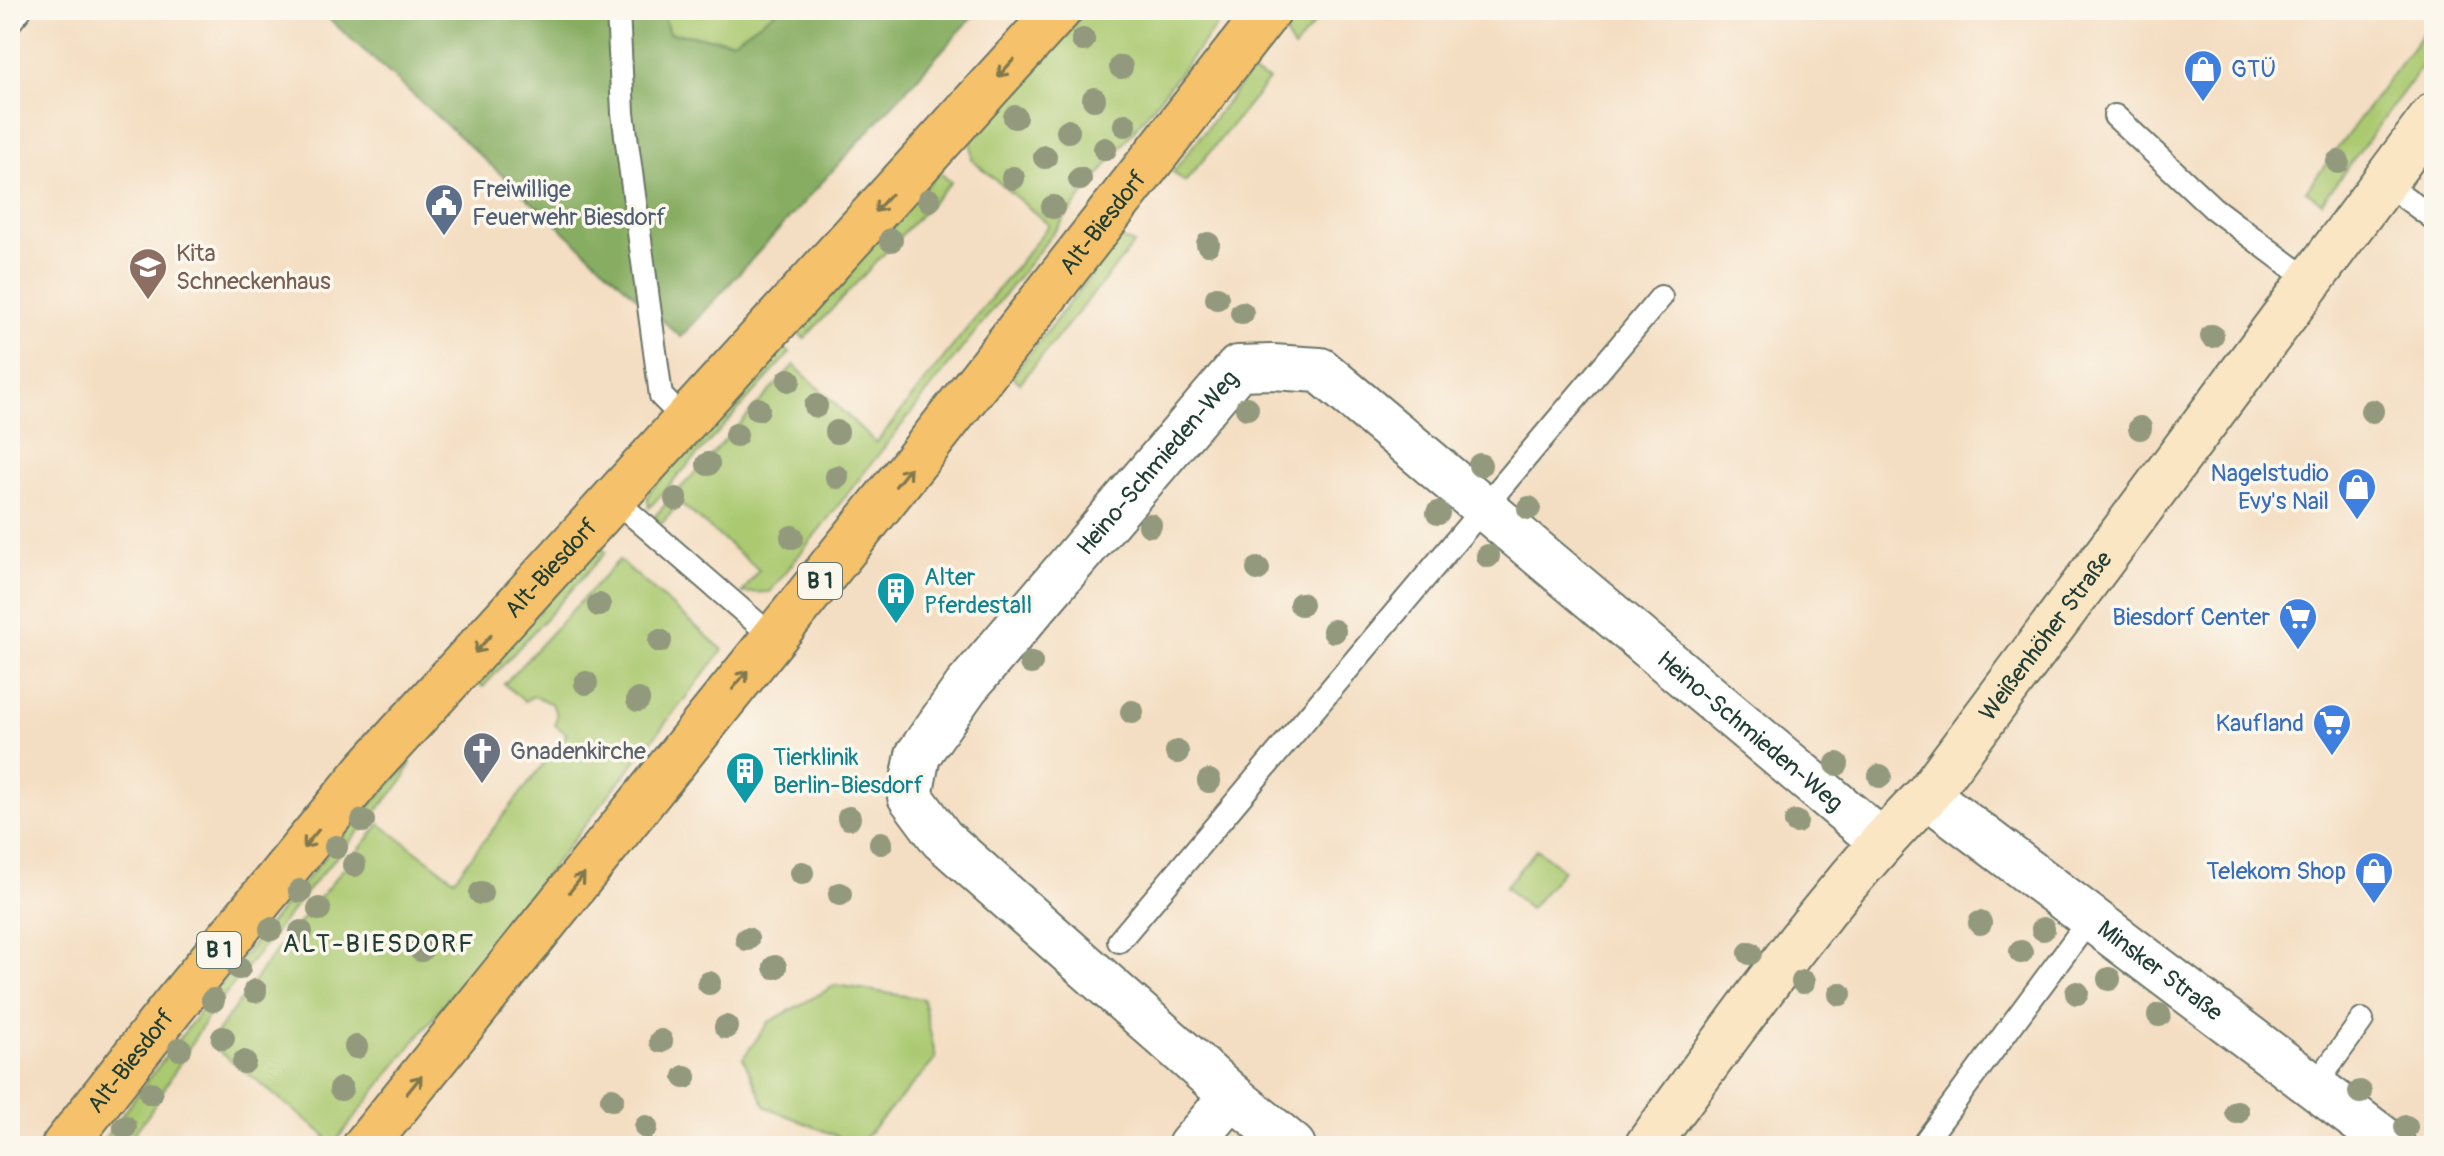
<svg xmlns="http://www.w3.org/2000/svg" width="2444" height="1156" viewBox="0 0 2444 1156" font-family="Pangolin,sans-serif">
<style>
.green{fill:#aac970;stroke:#648352;stroke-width:2}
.forest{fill:#87ad62;stroke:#53754b;stroke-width:2}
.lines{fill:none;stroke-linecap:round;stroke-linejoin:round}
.lane-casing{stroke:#6a7566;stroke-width:26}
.street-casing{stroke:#6a7566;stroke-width:48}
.secondary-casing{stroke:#6a7566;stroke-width:48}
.primary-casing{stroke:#6a7566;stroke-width:48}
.lane{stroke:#fff;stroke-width:22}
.street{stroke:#fff;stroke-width:44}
.secondary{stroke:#fbe6c4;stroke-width:44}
.primary{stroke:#f5c16b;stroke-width:44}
.tree{fill:#92997d}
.oneway{stroke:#7f784d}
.labels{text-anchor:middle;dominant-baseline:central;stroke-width:7;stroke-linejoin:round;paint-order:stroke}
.shield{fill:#fbf7ec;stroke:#61756b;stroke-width:2}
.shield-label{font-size:22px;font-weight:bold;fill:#1f3d34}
.shop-label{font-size:24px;fill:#366cbe;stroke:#fbf7ec;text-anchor:end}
.service-label{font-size:24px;fill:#4e5e75;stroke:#fbf7ec;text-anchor:start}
.street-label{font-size:24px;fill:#1f3d34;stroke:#fbf7ec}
.education-label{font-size:24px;fill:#785e54;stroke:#fbf7ec;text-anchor:start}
.culture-label{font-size:24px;fill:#0d838f;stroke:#fbf7ec;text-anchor:start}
.worship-label{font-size:24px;fill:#5b616d;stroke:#fbf7ec;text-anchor:start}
.neighbourhood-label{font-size:26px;letter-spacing:2px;fill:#1f3d34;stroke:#fbf7ec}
</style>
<rect width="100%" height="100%" fill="#fbf7ec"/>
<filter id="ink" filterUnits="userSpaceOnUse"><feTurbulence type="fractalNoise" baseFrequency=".0125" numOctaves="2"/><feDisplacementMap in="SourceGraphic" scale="16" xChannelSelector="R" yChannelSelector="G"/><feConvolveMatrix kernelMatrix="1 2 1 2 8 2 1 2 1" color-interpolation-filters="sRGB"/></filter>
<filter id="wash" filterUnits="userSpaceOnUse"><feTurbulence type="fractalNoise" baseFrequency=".006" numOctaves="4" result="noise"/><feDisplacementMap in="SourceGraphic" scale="32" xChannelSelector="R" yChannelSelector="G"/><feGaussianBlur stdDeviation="1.8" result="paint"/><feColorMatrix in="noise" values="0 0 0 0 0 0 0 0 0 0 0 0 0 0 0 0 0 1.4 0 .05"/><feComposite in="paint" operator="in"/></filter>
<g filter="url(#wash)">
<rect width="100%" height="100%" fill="#f4dec3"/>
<!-- green -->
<path class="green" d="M662 10H778L733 41 669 33Z
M1087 10H1229L770 592 742 593 759 570 680 503 661 524 654 517 794 365 876 443 1049 225 972 160 971 137Z
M1301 10H1325L1294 49 1284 32Z
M2434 18V50L2322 202 2306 191Z
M1250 72 1269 80 1185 182 1173 172Z
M939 172 951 182 804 339 796 329Z
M1120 238 1134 244 1020 383 1012 376Z
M782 346 790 353 649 508 647 497 650 491Z
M598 545 606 552 483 687 476 681Z
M619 560 723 650 332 1146H319L326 1136 209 1043 275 952 380 824 454 879 567 734 555 725 557 715 552 704 534 696 524 701 504 684Z
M411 762 403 781 317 879 208 1016 149 1114 124 1146H99C197 1013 297 882 411 762Z
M1537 849 1563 870 1530 909 1505 887Z
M836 985 923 999 936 1059 858 1145 766 1107 743 1058 769 1022Z"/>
<!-- forest -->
<path class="forest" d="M337 10H662L669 33 733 41 778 10H979L681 337 329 19Z"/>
</g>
<g filter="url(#ink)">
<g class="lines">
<!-- lane casing -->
<g class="lane-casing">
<path id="lane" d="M618 10 623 113 661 396 686 421
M10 22 20 10
M2115 116 2213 208 2310 281
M2384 182 2434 219
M615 500 774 638
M1119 941 1661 297
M2314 1087 2362 1020
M1922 1146 2090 919"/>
</g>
<!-- street casing -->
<g class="street-casing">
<g id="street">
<path id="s1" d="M1927 795 2393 1146"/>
<path d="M1190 1146 1232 1096"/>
<path id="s2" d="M1293 1146 1232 1096 942 839 910 796 918 755 966 687 1238 368 1272 367 1320 370 1881 841"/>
</g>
</g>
<!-- secondary casing -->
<g class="secondary-casing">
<g id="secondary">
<path id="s3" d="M1647 1146C1736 1026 1821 901 1927 795L2434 115"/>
</g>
</g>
<!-- primary casing -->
<g class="primary-casing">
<g id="primary">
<path id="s4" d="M64 1146 172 1008 367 770 1059 10"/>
<path id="s5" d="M365 1146 919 457 1269 10"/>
</g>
</g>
<!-- lane -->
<use href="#lane" class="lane"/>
<!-- street -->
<use href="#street" class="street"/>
<!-- secondary -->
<use href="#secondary" class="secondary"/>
<!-- primary -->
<use href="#primary" class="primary"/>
</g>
<!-- trees -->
<g class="tree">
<circle cx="1083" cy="40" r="12"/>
<circle cx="1121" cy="67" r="12"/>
<circle cx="1094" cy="99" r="12"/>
<circle cx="1015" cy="117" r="12"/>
<circle cx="1125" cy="125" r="12"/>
<circle cx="1068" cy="131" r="12"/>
<circle cx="1105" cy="149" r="12"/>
<circle cx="1045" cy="157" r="12"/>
<circle cx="2338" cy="162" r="12"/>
<circle cx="1013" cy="178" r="12"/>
<circle cx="1080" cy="179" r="12"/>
<circle cx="929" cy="200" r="12"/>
<circle cx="1053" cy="207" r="12"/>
<circle cx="891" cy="240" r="12"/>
<circle cx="1208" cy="244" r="12"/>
<circle cx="1217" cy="298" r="12"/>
<circle cx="1242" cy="313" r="12"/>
<circle cx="2212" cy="336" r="12"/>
<circle cx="789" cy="380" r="12"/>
<circle cx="816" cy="406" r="12"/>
<circle cx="1247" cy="408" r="12"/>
<circle cx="758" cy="409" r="12"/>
<circle cx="2372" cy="411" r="12"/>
<circle cx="2140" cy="428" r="12"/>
<circle cx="837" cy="432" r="12"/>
<circle cx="736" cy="435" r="12"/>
<circle cx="708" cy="464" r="12"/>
<circle cx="1480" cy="465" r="12"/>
<circle cx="837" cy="477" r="12"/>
<circle cx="676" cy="499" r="12"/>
<circle cx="1529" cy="508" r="12"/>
<circle cx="1438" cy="513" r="12"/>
<circle cx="1150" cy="525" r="12"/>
<circle cx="792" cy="537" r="12"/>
<circle cx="1488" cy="556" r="12"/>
<circle cx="1258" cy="569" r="12"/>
<circle cx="1301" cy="604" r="12"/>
<circle cx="599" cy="605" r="12"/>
<circle cx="1334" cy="631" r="12"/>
<circle cx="660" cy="641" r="12"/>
<circle cx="1031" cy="663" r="12"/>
<circle cx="586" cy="683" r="12"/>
<circle cx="638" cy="700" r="12"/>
<circle cx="1132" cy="712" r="12"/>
<circle cx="1177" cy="752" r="12"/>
<circle cx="1837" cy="764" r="12"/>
<circle cx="1880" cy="776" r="12"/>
<circle cx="1209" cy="781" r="12"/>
<circle cx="849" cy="818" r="12"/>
<circle cx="363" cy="821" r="12"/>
<circle cx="1796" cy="822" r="12"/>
<circle cx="881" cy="843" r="12"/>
<circle cx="336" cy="847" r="12"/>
<circle cx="354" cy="865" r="12"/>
<circle cx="802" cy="873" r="12"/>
<circle cx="300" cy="891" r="12"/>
<circle cx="481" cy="893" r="12"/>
<circle cx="840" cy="894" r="12"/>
<circle cx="319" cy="909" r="12"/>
<circle cx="1980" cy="923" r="12"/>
<circle cx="271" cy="929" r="12"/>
<circle cx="2043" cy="929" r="12"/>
<circle cx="301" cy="932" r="12"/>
<circle cx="747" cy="939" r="12"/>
<circle cx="421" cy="950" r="12"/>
<circle cx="2021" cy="952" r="12"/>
<circle cx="1750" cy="953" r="12"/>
<circle cx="775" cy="967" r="12"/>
<circle cx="239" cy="968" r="12"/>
<circle cx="2109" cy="979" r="12"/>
<circle cx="1803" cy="982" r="12"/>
<circle cx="709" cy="983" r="12"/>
<circle cx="255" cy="991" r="12"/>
<circle cx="2077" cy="993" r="12"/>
<circle cx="1840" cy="994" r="12"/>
<circle cx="213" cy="1000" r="12"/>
<circle cx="2159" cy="1015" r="12"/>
<circle cx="726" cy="1027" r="12"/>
<circle cx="223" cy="1038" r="12"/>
<circle cx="661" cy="1041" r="12"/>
<circle cx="356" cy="1047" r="12"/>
<circle cx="180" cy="1049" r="12"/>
<circle cx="244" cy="1062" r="12"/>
<circle cx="685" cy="1077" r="12"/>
<circle cx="341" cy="1089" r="12"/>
<circle cx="2360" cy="1092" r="12"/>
<circle cx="151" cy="1093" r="12"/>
<circle cx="612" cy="1099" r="12"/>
<circle cx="2237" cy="1112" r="12"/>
<circle cx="125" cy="1127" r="12"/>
<circle cx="646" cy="1127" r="12"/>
<circle cx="2406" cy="1127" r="12"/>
</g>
<!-- one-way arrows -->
<defs><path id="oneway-shaft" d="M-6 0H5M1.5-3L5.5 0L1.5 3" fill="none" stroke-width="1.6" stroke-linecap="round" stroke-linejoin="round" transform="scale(2)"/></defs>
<g class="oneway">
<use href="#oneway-shaft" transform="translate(1006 68) rotate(132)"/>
<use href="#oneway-shaft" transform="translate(883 203) rotate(132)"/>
<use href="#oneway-shaft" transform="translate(903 477) rotate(-51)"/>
<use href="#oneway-shaft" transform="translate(483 644) rotate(132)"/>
<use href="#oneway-shaft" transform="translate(740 680) rotate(-51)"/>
<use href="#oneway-shaft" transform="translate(311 839) rotate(129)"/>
<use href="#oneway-shaft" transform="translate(577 883) rotate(-51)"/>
<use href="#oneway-shaft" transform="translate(414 1085) rotate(-51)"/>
</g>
</g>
<!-- icons -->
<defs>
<g id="shop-pin" transform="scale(2)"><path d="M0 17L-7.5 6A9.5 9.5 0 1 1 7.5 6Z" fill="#3f7fe0" stroke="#fbf7ec"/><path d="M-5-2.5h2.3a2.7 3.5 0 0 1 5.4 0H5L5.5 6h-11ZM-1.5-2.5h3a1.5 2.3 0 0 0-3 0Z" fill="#fff"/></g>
<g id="civic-pin" transform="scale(2)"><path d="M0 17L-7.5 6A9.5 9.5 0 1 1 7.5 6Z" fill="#5c6f8a" stroke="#fbf7ec"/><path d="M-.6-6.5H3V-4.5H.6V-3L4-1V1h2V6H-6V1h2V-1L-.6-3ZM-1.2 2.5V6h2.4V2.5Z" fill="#fff"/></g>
<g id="school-pin" transform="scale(2)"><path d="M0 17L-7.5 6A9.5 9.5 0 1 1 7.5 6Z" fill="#8d6e63" stroke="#fbf7ec"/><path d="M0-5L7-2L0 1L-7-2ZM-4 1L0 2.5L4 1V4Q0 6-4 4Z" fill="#fff"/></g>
<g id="building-pin" transform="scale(2)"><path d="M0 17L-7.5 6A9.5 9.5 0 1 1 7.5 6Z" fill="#0f9aa8" stroke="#fbf7ec"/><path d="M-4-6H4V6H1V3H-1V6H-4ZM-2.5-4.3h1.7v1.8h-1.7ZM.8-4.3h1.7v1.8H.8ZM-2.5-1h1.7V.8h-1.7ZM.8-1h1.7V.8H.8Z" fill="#fff"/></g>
<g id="supermarket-pin" transform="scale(2)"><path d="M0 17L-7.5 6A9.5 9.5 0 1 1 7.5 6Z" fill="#3f7fe0" stroke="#fbf7ec"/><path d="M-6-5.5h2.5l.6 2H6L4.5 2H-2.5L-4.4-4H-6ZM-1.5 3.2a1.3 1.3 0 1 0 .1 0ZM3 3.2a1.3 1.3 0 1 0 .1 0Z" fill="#fff"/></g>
<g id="church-pin" transform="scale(2)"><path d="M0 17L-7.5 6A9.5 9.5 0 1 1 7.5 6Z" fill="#6b7280" stroke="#fbf7ec"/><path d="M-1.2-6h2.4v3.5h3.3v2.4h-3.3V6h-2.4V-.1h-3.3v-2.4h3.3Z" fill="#fff"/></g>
</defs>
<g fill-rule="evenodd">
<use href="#shop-pin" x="2203" y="69"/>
<use href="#civic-pin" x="444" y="203"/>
<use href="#school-pin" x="148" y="267"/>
<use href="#shop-pin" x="2357" y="487"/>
<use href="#building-pin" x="896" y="591"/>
<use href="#supermarket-pin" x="2298" y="617"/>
<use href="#supermarket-pin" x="2332" y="723"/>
<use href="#church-pin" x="482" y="751"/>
<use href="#building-pin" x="745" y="771"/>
<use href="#shop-pin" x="2374" y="871"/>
</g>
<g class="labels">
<!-- shield labels -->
<g class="shield">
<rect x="798" y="563" width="44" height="36" rx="6"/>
<rect x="197" y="932" width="44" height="36" rx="6"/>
</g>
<g class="shield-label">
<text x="820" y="581">B 1</text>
<text x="219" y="950">B 1</text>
</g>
<!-- shop labels -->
<g class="shop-label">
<text x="2231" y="69" text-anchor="start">GTÜ</text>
<text x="2329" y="473">Nagelstudio<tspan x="2329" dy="28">Evy's Nail</tspan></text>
<text x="2270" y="617">Biesdorf Center</text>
<text x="2304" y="723">Kaufland</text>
<text x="2346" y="871">Telekom Shop</text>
</g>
<!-- service labels -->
<g class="service-label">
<text x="472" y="189">Freiwillige<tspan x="472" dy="28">Feuerwehr Biesdorf</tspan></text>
</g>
<!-- street labels -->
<g class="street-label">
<text stroke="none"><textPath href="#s5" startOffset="1182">Alt-Biesdorf</textPath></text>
<text stroke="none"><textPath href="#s2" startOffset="940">Heino-Schmieden-Weg</textPath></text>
<text stroke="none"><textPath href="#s4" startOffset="756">Alt-Biesdorf</textPath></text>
<text stroke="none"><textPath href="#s3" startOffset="648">Weißenhöher Straße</textPath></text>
<text stroke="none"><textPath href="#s2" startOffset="1708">Heino-Schmieden-Weg</textPath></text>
<text stroke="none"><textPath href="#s1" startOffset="292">Minsker Straße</textPath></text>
<text stroke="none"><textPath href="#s4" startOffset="108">Alt-Biesdorf</textPath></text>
</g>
<!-- education labels -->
<g class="education-label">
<text x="176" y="253">Kita<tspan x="176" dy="28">Schneckenhaus</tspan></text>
</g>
<!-- culture labels -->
<g class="culture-label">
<text x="924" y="577">Alter<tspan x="924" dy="28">Pferdestall</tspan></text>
<text x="773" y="757">Tierklinik<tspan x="773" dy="28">Berlin-Biesdorf</tspan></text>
</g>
<!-- worship labels -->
<g class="worship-label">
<text x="510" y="751">Gnadenkirche</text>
</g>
<!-- neighbourhood labels -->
<g class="neighbourhood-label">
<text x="379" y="944">ALT-BIESDORF</text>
</g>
</g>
<!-- margin -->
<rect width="2444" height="1156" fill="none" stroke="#fbf7ec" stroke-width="40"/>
</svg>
